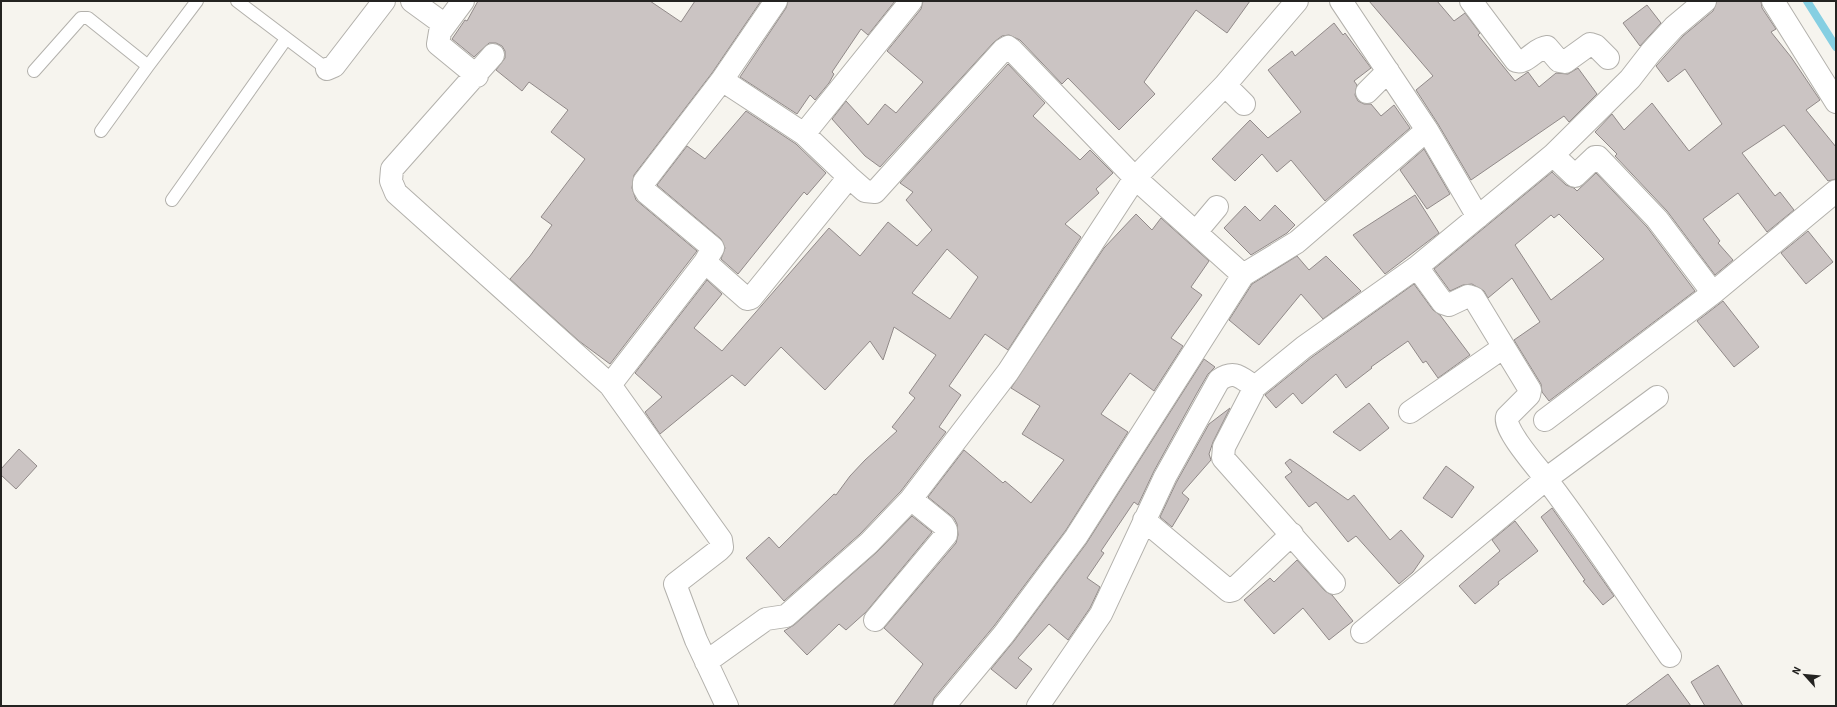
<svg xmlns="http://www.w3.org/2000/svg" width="1837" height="707" viewBox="0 0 1837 707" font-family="'Source Sans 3',sans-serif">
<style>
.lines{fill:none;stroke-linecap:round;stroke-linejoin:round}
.stream{stroke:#86cfe2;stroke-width:8}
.building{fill:#cbc4c3;stroke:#918a89;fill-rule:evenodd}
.lane-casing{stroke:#b3b1ac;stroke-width:14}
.street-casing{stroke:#b3b1ac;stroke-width:24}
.lane{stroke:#fff;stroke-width:12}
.street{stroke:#fff;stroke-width:22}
</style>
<rect width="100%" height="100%" fill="#f6f4ee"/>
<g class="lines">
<!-- stream -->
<path class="stream" d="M1807 1 1836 47"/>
</g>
<!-- building -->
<path class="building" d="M478 1H650L681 22 695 1H761L712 73 634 175 632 188 636 200 697 251 610 364 579 341 510 279 530 256 552 225 541 217 585 159 551 132 568 110 529 82 522 91 496 70 505 58V51L502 46 496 43H489L474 57 452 39 465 20 467 21Z
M788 1H895L868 35 861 29 832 72 834 74 829 83 815 100 810 95 797 114 740 77 786 8Z
M923 1H1250L1227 33 1196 10 1144 82 1155 94 1119 130 1068 78 1062 84 1020 40 1009 35 1002 36 994 42 880 167 865 156 832 119 846 101 868 125 885 104 896 113 923 82 887 51 921 9Z
M1369 1H1437L1454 21 1465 13 1480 33 1478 35 1515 81 1528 72 1539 87 1556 73 1568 74 1578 68 1597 94 1569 122 1564 116 1471 180 1438 124 1416 90 1433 76Z
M1717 1H1761L1762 8 1776 29 1771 32 1791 57 1820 100 1806 110 1836 147V179L1828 181 1784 125 1742 153 1775 196 1780 192 1794 210 1767 232 1738 193 1703 219 1720 241 1718 243 1733 260 1715 275 1667 211 1615 156 1617 154 1595 132 1612 114 1624 130 1652 103 1689 151 1722 124 1685 69 1668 82 1656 66 1683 36 1713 11Z
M1647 5 1661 23 1640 46 1623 23Z
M1334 23 1343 35 1345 33 1371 68 1354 81 1357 85 1355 95 1358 101 1364 104H1371L1381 116 1394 105 1410 128 1325 201 1291 160 1277 172 1262 154 1235 181 1212 159 1250 120 1268 138 1301 112 1268 70 1292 51 1295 56Z
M1008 64 1045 103 1033 116 1080 160 1090 150 1113 173 1096 189 1099 193 1065 224 1081 237 1008 350 985 334 949 386 961 395 939 427 946 432 901 491 860 534 784 601 746 558 769 537 779 548 834 494 836 495 850 476 865 460 897 431 892 427 915 398 909 393 936 355 894 327 883 360 870 341 825 390 781 347 745 386 732 375 660 434 645 412 662 397 635 373 707 280 722 294 694 328 722 351 829 228 860 256 888 222 917 246 932 230 906 200 913 192 900 183ZM947 249 978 277 950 319 912 293Z
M746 111 796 144 826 173 807 195 804 192 738 274 721 259 725 248 721 239 657 185 687 146 705 159Z
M1424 149 1450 194 1427 209 1400 170Z
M1552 172 1566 185 1574 188 1577 191 1596 173 1647 227 1695 291 1549 401 1542 392 1541 384 1514 340 1540 322 1512 278 1488 298 1484 291 1472 284 1463 285 1450 291 1434 269ZM1559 214 1604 259 1551 300 1515 245 1551 215 1554 218Z
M1415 195 1439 233 1385 274 1353 235Z
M1275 205 1295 225 1287 233 1251 255 1224 228 1245 206 1260 221Z
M1136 214 1152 230 1161 218 1209 261 1191 287 1202 295 1171 338 1183 346 1154 391 1130 373 1101 414 1128 432 1066 530 994 626 934 698 932 706H893L923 664 884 628 956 543 958 535 957 524 954 518 928 497 964 450 1003 483 1005 481 1031 503 1064 460 1022 434 1040 406 1011 388 1104 248Z
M1808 231 1833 262 1806 284 1781 253Z
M1297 256 1309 270 1326 256 1361 291 1323 319 1301 294 1259 345 1229 320 1252 284Z
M1414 284 1433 310 1440 315 1470 355 1438 378 1426 361 1423 363 1408 341 1371 367 1372 368 1346 388 1336 374 1302 404 1293 393 1276 408 1265 395 1312 357Z
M1723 301 1759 347 1734 367 1697 321Z
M1204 359 1215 367 1208 374 1197 393 1154 471 1138 505 1134 502 1101 551 1104 553 1087 578 1100 587 1090 608 1068 640 1049 624 1018 658 1032 669 1016 689 991 669 1014 641 1086 544Z
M1369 403 1389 428 1360 451 1333 432Z
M1230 408 1213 442 1209 454 1211 460 1182 493 1189 499 1172 527 1160 517 1176 483 1209 424Z
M19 449 37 466 16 489 1 475V469Z
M1290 459 1348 500 1354 495 1390 540 1401 530 1424 556 1413 572 1399 584 1356 536 1348 542 1316 502 1309 507 1285 477 1292 472 1285 463Z
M1446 466 1474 487 1452 518 1423 498Z
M1552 508 1614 596 1603 605 1583 581 1585 580 1541 517Z
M912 516 932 532 866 612 846 630 839 624 807 655 784 631 794 625 877 552Z
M1515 521 1538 551 1498 582 1499 584 1475 604 1459 586 1500 551 1492 540Z
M1297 560 1325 591 1332 595 1353 621 1329 640 1303 608 1274 634 1244 600 1270 578 1274 582Z
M1718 665 1743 706H1705L1691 682Z
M1668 674 1691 706H1625Z"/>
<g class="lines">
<!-- lane casing -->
<g class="lane-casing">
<path id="lane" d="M237 1 327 69
M34 71 81 18H88L148 66
M101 131 148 66 197 1
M172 200 286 39"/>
</g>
<!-- street casing -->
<g class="street-casing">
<path id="street" d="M412 1 445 25
M463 1 440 32 438 44 477 76
M1471 1 1516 61C1527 64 1535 48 1547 47L1559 61 1565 62 1590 44 1596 46 1608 58
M1773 1 1836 102
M493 55 392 169 391 181 396 193 610 385 705 262 713 248 647 193 644 188V182L722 80 804 134 911 1
M327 69 334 66 384 1
M722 80 776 1
M1225 85 1244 104
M1367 92 1388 71
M1427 130 1478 217
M804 134 849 177 865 191 875 192 1003 50 1008 47 1012 50 1135 178 1243 275 1076 537 1004 634 944 706
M1553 155 1575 176 1595 157H1598L1657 219 1713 293
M1196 232 1217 207
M705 262 747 299 751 298 849 177
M1417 267 1443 303 1449 305 1468 296 1474 298 1530 390 1529 395 1507 417C1503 428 1535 465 1543 475 1588 533 1628 596 1670 656
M1243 275 1297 242 1427 130 1341 1
M610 385 721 540 722 547 719 550 675 584 696 640 727 706
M1255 387 1224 447 1223 458 1334 583
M1410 412 1504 347
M1545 420 1713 293 1836 191
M1144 520 1229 591 1233 590 1292 534
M875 620 946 535V530L943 525 911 499 1008 372 1135 178 1225 85 1297 1
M1362 632 1546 479 1657 397
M706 662 766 619 786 616 869 543 911 499
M1038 706 1101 614 1165 477 1219 380C1235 369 1241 378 1255 387L1304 347 1417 267 1553 155 1630 79 1651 52 1674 27 1705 1"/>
</g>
<!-- lane -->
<use href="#lane" class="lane"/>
<!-- street -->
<use href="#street" class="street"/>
</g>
<!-- border -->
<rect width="1837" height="707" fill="none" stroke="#242321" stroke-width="4"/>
<!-- north arrow -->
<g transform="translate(1805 675) rotate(297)" stroke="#f6f4ee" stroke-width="3" paint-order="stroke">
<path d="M0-3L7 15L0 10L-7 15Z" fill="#242321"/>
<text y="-6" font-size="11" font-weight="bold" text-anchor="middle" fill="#242321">N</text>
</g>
</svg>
